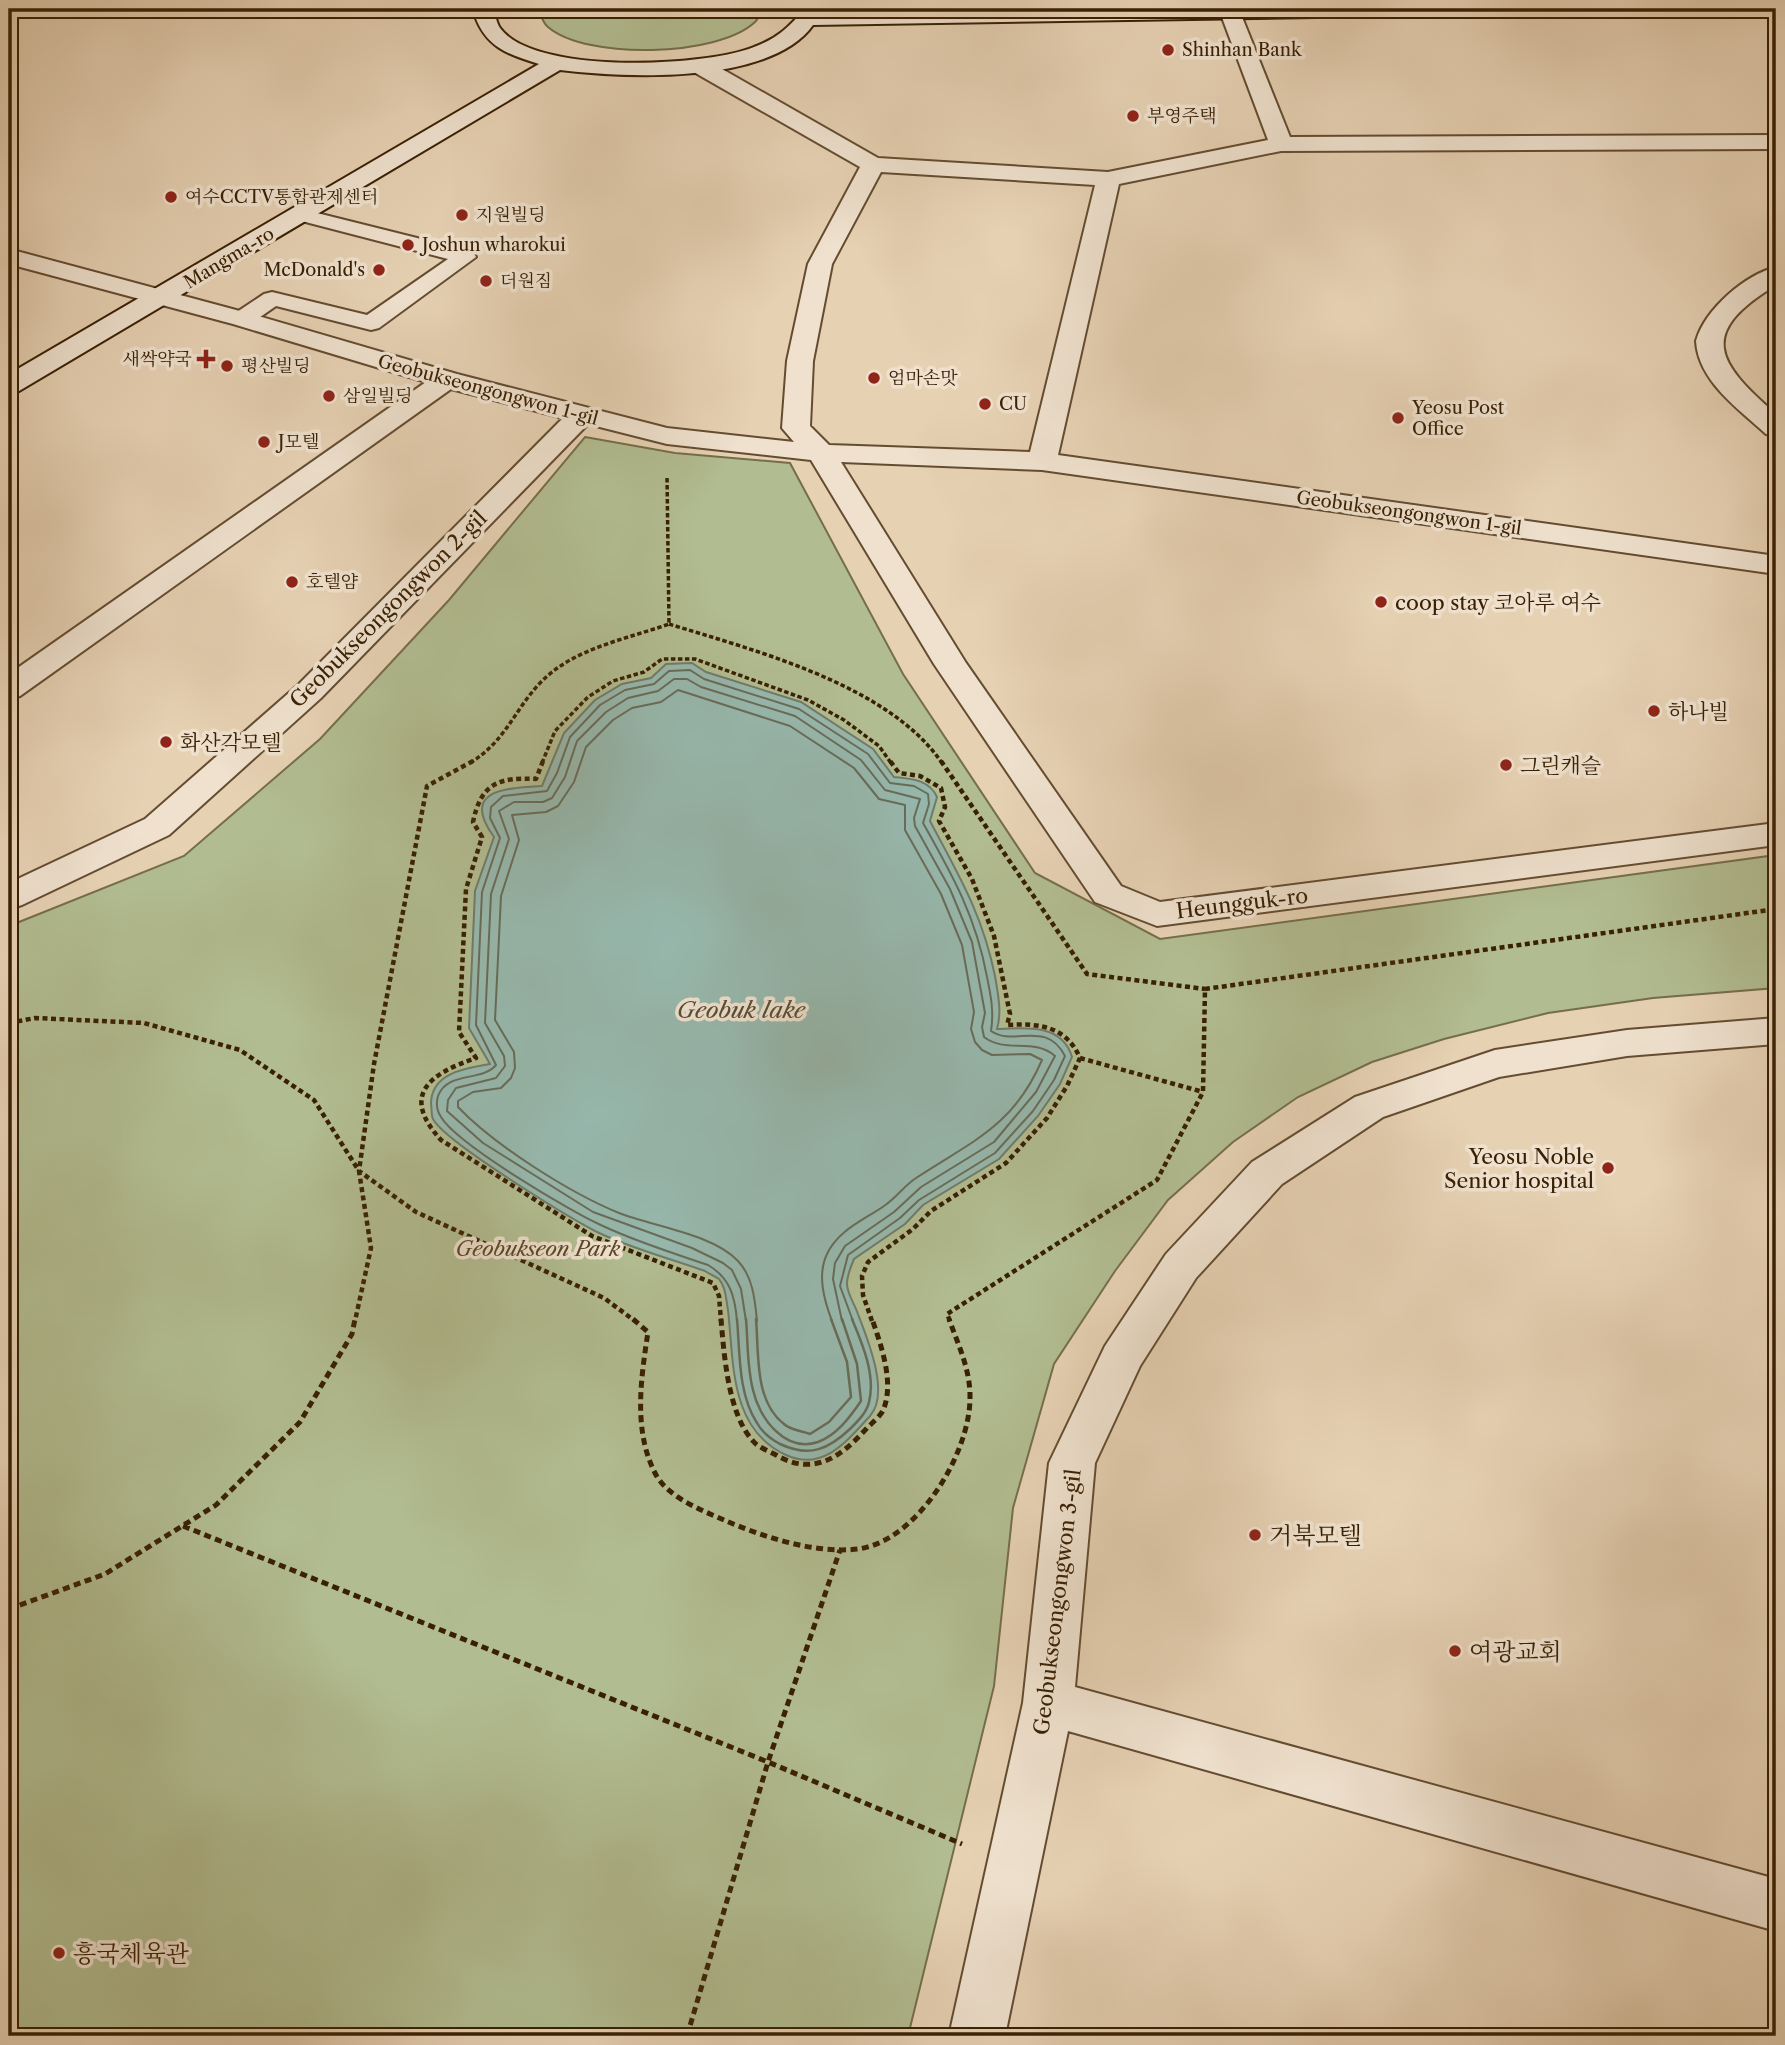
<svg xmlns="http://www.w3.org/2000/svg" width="1785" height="2045" viewBox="0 0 1785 2045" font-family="'Libre Caslon Text','Noto Serif KR',serif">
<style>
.green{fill:#b1bc90;stroke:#756e4a;stroke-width:2}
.water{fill:#96b7ac;stroke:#717b69;stroke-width:2}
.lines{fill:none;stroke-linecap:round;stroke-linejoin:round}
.shore-far1{stroke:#686c58;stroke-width:2}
.shore{stroke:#686c58;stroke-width:2.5}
.lane-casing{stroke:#644c30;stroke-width:4}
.street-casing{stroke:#644c30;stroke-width:4}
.secondary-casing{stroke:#392004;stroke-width:4}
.path-far2{stroke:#392004;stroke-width:3.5;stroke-dasharray:4.5 2.5;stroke-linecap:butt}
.path-far1{stroke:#392004;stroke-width:4.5;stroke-dasharray:5 3.5;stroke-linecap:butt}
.path{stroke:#392004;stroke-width:5;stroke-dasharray:7 4.5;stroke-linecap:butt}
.lane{fill:#efe1ce;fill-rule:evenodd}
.street{fill:#efe1ce;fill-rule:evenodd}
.secondary{fill:#efe1ce;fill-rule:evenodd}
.poi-dot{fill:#8f2418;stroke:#efe1ce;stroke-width:2.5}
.labels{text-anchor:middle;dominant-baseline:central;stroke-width:7;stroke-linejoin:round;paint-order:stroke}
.far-poi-label{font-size:18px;fill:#392004;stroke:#efe1ce;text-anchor:start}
.far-street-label{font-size:18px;fill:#392004;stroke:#efe1ce}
.poi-label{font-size:21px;fill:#392004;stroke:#efe1ce;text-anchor:start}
.street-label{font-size:21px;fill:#392004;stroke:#efe1ce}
.park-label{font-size:21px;font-style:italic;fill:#574727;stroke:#efe1ce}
.water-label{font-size:23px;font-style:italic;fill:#554d36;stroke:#efe1ce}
.near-poi-label{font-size:24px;fill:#392004;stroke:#efe1ce;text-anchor:start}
</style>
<rect width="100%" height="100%" fill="#e6d1b3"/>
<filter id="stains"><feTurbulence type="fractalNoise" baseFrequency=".00286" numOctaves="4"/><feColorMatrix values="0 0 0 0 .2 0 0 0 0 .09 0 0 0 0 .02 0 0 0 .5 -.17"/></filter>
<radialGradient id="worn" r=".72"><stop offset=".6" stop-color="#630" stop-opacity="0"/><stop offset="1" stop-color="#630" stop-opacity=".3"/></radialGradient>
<!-- green -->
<path class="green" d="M542 9H763C761 13 758 19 755 22 718 57 586 60 548 27 544 24 542 18 540 14Z
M585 437 675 453 790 463 903 674 1035 873 1160 939 1776 855V988L1653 998 1548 1013 1444 1039 1372 1062 1298 1097 1233 1142 1168 1200 1115 1271 1054 1364 1013 1508 994 1686 908 2036H9V926L184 856 320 739 449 600Z"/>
<!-- water -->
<path class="water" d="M692 663 706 672 801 702 873 749 894 777C911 779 929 779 937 797L930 821C959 876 982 913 995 976 998 995 1002 1011 997 1029 1025 1028 1062 1023 1072 1057L1060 1084 1038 1116 999 1159 923 1205 905 1224 854 1259C851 1266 847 1276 847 1284 847 1292 853 1302 856 1309 866 1335 891 1393 870 1416 847 1441 823 1472 786 1455 729 1429 734 1362 728 1310 726 1300 726 1287 719 1279 715 1276 709 1274 705 1271 669 1258 629 1248 595 1231 567 1216 445 1142 433 1119 431 1115 432 1108 431 1104 431 1072 467 1068 490 1064L469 1028 475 891 494 837C459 789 508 788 542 786L564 733 595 700 622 684 651 678 666 664Z"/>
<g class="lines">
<!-- shore-far1 -->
<path class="shore-far1" d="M737 1321C735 1296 730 1278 708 1265 673 1253 637 1242 603 1226 571 1212 457 1144 441 1117 437 1111 436 1103 438 1096 447 1071 482 1082 496 1065L476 1025 482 892 500 838 490 818 491 807 503 796 547 791 557 773 570 737 600 705 625 690 654 684 669 671 690 670 704 679 799 709 868 754 890 783 914 786 928 794 929 804 923 823C953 876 976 917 987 977 991 996 994 1012 991 1031 1014 1047 1046 1019 1065 1056L1054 1080 1033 1111 995 1153 919 1200 900 1218 848 1255 840 1286 853 1321
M746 1321 741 1289 732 1270 723 1263 692 1248 593 1212 483 1143 447 1111 448 1100 456 1088 496 1078 505 1066 504 1056 485 1023 491 894 509 839 499 811 514 802H543L552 798 565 777 577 741 606 712 628 698 658 691 674 679H687L701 687 795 716 861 760 885 790 920 799 914 818 915 826 950 889 972 942 985 1013 982 1027 984 1037C1006 1054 1033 1037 1055 1056L1036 1092 994 1142 921 1187 894 1212 845 1246 835 1263 833 1279 842 1321
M757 1321C755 1300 753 1277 738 1261 713 1234 652 1226 619 1213 570 1193 494 1145 458 1107V1101L473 1092 501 1088 511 1078 515 1068 514 1052 495 1020 501 896 519 840 512 815 546 812 558 806 574 782 586 747 613 720 632 708 661 702 678 690 790 726 854 768 879 799 905 805V830L941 894 962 945 974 1012 971 1029 975 1042 982 1050 992 1055 1030 1054 1042 1060C1013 1127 972 1141 916 1178 904 1186 896 1198 884 1206 864 1220 838 1230 827 1254 817 1275 824 1300 832 1321"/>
<!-- shore -->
<path class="shore" d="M737 1319C740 1353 738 1394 757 1423 762 1432 771 1439 780 1444 810 1458 829 1449 851 1428 858 1421 867 1412 869 1402 876 1375 862 1343 852 1319
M746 1319C748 1343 747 1367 753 1390 759 1418 785 1453 818 1442 837 1435 850 1417 861 1401L857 1364 842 1319
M756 1319C759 1353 754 1401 784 1424 790 1430 802 1431 810 1434L829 1422 851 1397 847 1362 831 1319"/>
<!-- lane casing -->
<g class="lane-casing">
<path id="lane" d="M301 209 473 252 476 257 379 328 371 330 276 306 250 324H234L231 319 234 314 264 294 272 292 367 315 448 259 294 219 291 215 294 211Z"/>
</g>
<!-- street casing -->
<g class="street-casing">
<path id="street" d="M1222 9H1238L1240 12 1290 137 1776 135V149L1281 151 1119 184 1058 455 1776 556V574L1042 470 841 462 966 663 1121 886 1160 902 1776 823V845L1157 926 1095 902 934 664 811 460 667 444 588 424 321 698 169 835 22 905 9 909V883L145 819 299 684 563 418 451 389 20 696 9 699V674L426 382 233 324 9 264V249L251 314 457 374 667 428 794 442 782 428 787 361 808 264 860 167 692 71 689 66 692 61H708L878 158 1108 172 1268 140 1220 12ZM881 172 1095 185 1030 452 829 445 810 426 813 361 832 264Z
M1776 267V285C1697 333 1716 362 1776 414V436L1766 434C1739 409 1698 381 1696 341 1705 309 1745 275 1776 267Z
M1776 1018V1044L1627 1056 1499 1077 1383 1117 1282 1184 1196 1278 1140 1366 1095 1463 1075 1687 1776 1879V1931L1068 1731 1005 2036H949L1023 1703 1049 1463 1105 1346 1166 1254 1252 1162 1355 1097 1495 1050 1627 1030Z"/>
</g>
<!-- secondary casing -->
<g class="secondary-casing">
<path id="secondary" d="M476 9H496L494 13C496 17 497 24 500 28 534 75 705 67 754 47 776 39 790 27 804 9H824L822 13 1072 9H1450L1447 13 1440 15 813 25C770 85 626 78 560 70L19 391 9 393V374L539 64C507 54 485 47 474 13Z"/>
</g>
<!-- path-far2 -->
<path class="path-far2" d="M669 624C756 651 889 685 942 763
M470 763C506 741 514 710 541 682 574 648 627 639 669 624L667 476
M542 763 555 731 588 697 613 681 644 672 662 659H695L808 700 844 720 879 746 891 763"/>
<!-- path-far1 -->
<path class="path-far1" d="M473 761 427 786 374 1064 359 1171 416 1212 604 1298 635 1321
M543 761 536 779C499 777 481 783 473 822L482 837 466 889 459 1032 476 1058C429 1074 400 1095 441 1140L592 1236 713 1283 719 1296 721 1321
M941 761 1087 974 1205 989
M9 1023 35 1018 144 1023 240 1050 314 1100 359 1171 371 1248 355 1321
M1080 1058 1203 1092
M872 1321 863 1295 862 1276 868 1262 913 1229 931 1211 1006 1163 1047 1118 1067 1086 1080 1058C1066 1026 1039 1023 1007 1025L1010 1014 994 936 972 879 939 821 945 807 941 788 920 776 899 773 890 761
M950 1321 947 1314 1157 1180 1203 1092 1205 989 1776 909"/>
<!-- path -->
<path class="path" d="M633 1319 648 1332C641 1378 633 1430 655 1473 667 1497 701 1510 724 1520 763 1537 815 1554 858 1549 918 1541 971 1452 970 1396 970 1369 958 1344 949 1319
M721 1319C724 1354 728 1414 753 1441 758 1447 768 1451 776 1455 814 1477 841 1457 867 1428 873 1422 882 1415 884 1408 894 1381 881 1345 872 1319
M183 1526 768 1762 962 1844
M9 1609 105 1574 216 1505 300 1422 352 1334 355 1319
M687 2036 768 1762 840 1550"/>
<!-- lane -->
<use href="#lane" class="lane"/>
<!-- street -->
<use href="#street" class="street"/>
<!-- secondary -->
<use href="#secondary" class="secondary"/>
</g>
<!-- markers -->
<g class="poi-dot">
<circle cx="1168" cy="50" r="7"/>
<circle cx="1133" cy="116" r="7"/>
<circle cx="171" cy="197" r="7"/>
<circle cx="462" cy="215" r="7"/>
<circle cx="408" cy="245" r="7"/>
<circle cx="379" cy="270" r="7"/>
<circle cx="486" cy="281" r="7"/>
<path d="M202.5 348.5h7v7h7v7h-7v7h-7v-7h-7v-7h7z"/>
<circle cx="227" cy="366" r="7"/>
<circle cx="874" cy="378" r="7"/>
<circle cx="329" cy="396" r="7"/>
<circle cx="985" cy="404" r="7"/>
<circle cx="1398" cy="418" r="7"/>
<circle cx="264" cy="442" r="7"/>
<circle cx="292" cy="582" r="7"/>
<circle cx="1381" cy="602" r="7"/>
<circle cx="1654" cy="711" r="7"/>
<circle cx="166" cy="742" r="7"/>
<circle cx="1506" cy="765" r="7"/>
<circle cx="1608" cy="1168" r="7"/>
<circle cx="1255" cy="1535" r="7"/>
<circle cx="1455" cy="1651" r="7"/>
<circle cx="59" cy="1953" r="7"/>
</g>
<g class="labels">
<!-- far-poi labels -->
<g class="far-poi-label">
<text x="1182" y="50">Shinhan Bank</text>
<text x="1147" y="116">부영주택</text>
<text x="185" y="197">여수CCTV통합관제센터</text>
<text x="476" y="215">지원빌딩</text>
<text x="422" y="245">Joshun wharokui</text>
<text x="365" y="270" text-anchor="end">McDonald's</text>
<text x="500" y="281">더원짐</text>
<text x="192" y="359" text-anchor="end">새싹약국</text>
<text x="241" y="366">평산빌딩</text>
<text x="888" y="378">엄마손맛</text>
<text x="343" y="396">삼일빌딩</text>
<text x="999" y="404">CU</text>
<text x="1412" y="408">Yeosu Post<tspan x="1412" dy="21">Office</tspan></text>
<text x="278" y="442">J모텔</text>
<text x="306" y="582">호텔얌</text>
</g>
<!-- far-street labels -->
<g class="far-street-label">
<text transform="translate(229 258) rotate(-31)">Mangma-ro</text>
<text transform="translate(488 390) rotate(15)">Geobukseongongwon 1-gil</text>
<text transform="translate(1409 513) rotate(8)">Geobukseongongwon 1-gil</text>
</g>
<!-- poi labels -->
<g class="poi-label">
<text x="1395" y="602">coop stay 코아루 여수</text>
<text x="1668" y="711">하나빌</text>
<text x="180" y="742">화산각모텔</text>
<text x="1520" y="765">그린캐슬</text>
<text x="1594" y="1156" text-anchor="end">Yeosu Noble<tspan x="1594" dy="24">Senior hospital</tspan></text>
</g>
<!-- street labels -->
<g class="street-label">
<text transform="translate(388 609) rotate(-45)">Geobukseongongwon 2-gil</text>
<text transform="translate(1242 903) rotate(-7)">Heungguk-ro</text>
<text transform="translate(1057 1602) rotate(-83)">Geobukseongongwon 3-gil</text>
</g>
<!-- park labels -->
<g class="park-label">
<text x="538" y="1248">Geobukseon Park</text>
</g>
<!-- water labels -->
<g class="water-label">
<text x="741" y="1010">Geobuk lake</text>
</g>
<!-- near-poi labels -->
<g class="near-poi-label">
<text x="1269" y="1535">거북모텔</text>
<text x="1469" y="1651">여광교회</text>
<text x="73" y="1953">흥국체육관</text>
</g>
</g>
<!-- margin -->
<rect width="1785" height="2045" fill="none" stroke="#e6d1b3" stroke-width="35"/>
<rect x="10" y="10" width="1764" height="2024" fill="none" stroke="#392004" stroke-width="3.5"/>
<rect x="18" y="18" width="1750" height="2010" fill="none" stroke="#392004" stroke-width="2"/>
<rect width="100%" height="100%" filter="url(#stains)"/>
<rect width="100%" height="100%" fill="url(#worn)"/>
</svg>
